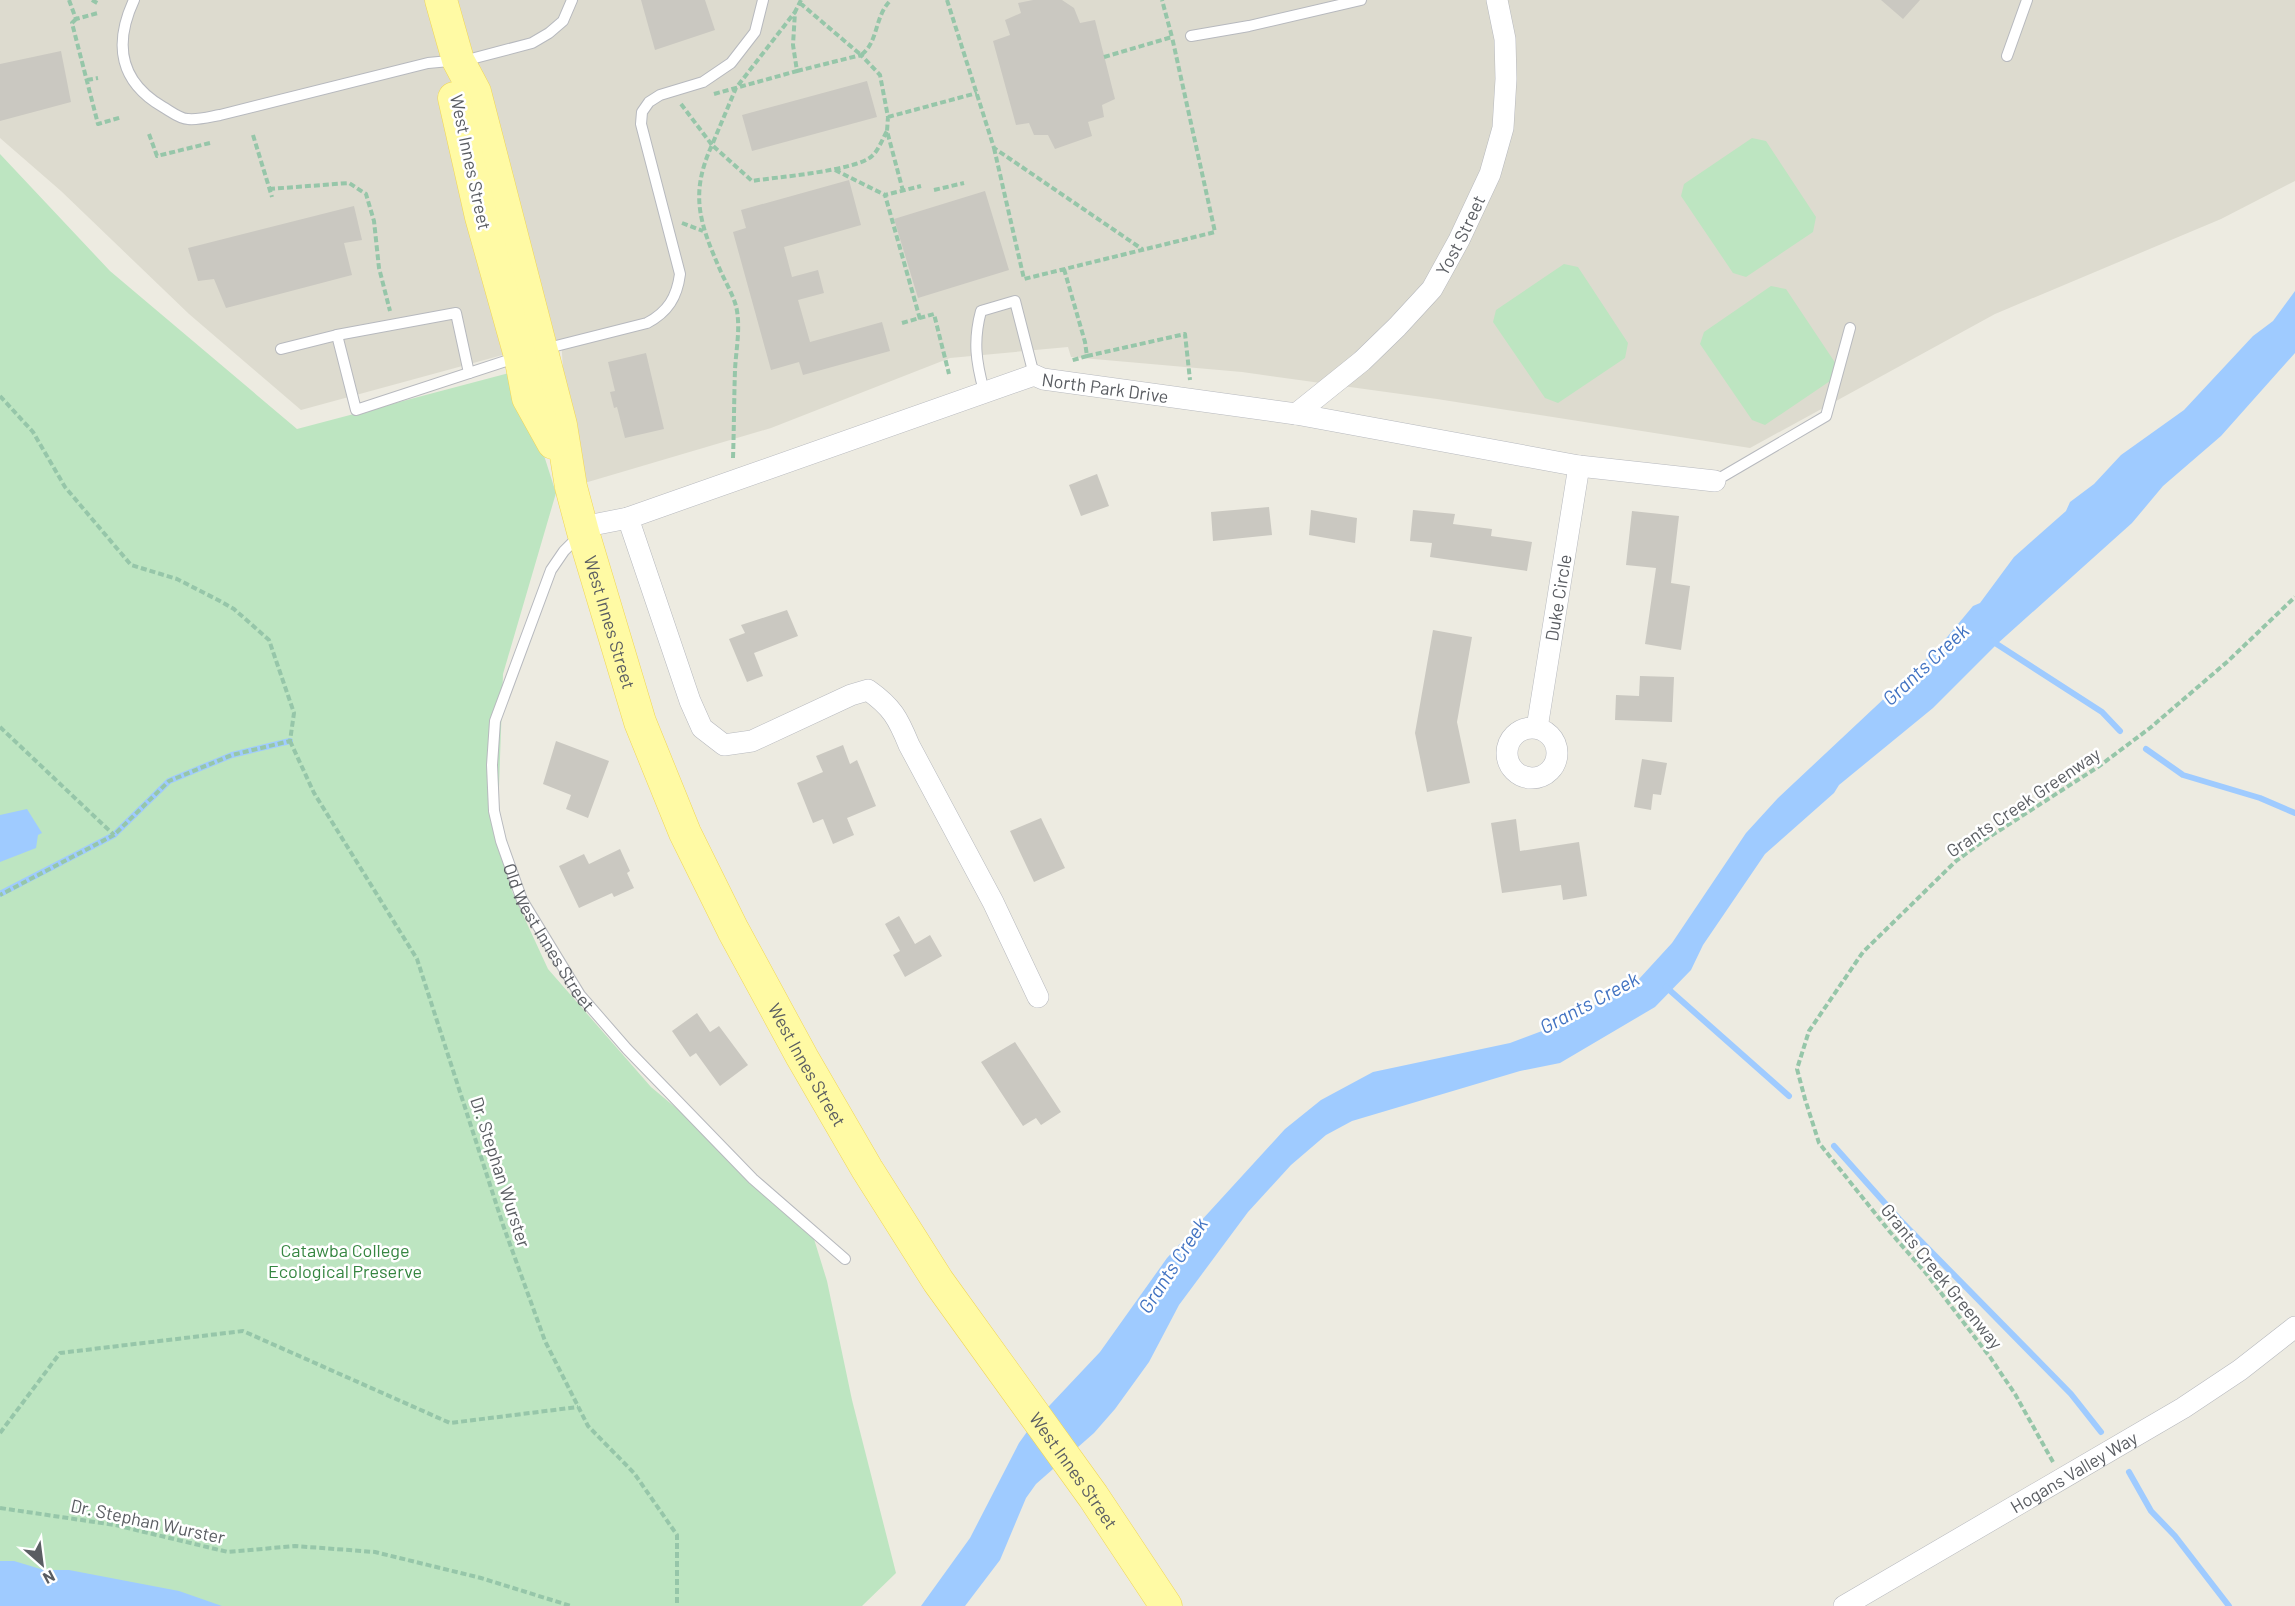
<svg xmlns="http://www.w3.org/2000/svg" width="2295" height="1606" viewBox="0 0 2295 1606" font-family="Barlow,sans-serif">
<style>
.education{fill:#dddbcf}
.green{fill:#bde5c1}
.water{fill:#9fcbff}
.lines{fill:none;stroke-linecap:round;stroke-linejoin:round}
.stream{stroke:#9fcbff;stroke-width:6}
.building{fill:#cac8c1}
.service-casing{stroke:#b7b9be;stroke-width:12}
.minor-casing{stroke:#b7b9be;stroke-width:22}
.primary-casing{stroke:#f1d656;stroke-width:33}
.path{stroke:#96c6a9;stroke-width:4;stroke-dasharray:6 3;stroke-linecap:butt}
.service{stroke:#fff;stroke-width:10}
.minor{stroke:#fff;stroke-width:21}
.primary{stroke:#fffaa4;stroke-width:32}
.labels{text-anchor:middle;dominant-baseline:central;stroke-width:5;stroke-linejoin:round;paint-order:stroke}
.street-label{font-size:18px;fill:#5a5d62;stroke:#fff}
.park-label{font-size:18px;fill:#358641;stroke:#fff}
.water-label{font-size:20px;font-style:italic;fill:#4273c2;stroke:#fff}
</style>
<rect width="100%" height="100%" fill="#edebe1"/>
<!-- education -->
<path class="education" d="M0 0H2295V181L2221 219 1995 314 1750 448 1437 399 1242 372 1071 357 1068 347 950 358 771 428 571 487 561 339 301 410 189 314 61 191 0 138Z"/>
<!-- green -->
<path class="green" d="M1752 138 1766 141 1816 217 1813 232 1746 277 1733 273 1681 196 1684 184Z
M0 154 110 271 297 429 517 371 556 493 503 674 498 815 512 891 548 969 651 1087 767 1184 814 1239 827 1281 852 1400 896 1573 862 1606H0Z
M1564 264 1578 267 1628 343 1625 358 1558 403 1545 398 1493 322 1496 310Z
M1771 286 1786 289 1836 364 1833 379 1765 425 1752 420 1700 344 1704 332Z"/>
<!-- water -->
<path class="water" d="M2295 291V353L2221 436 2163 486 2132 523 1997 644 1933 708 1839 785 1834 793 1765 854 1703 945 1691 970 1655 1007 1560 1063 1520 1071 1352 1121 1326 1135 1291 1165 1248 1212 1179 1305 1149 1362 1115 1409 1094 1433 1036 1484 1026 1498 1000 1560 965 1606H921L970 1538 1019 1443 1034 1422 1100 1352 1167 1258 1285 1129 1321 1100 1373 1072 1510 1043 1566 1022 1639 979 1672 943 1746 833 1778 798 1938 648 1973 606 1980 603 2014 557 2066 511 2070 502 2094 484 2121 455 2184 410 2253 336 2273 321Z
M27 809 42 833 38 835 36 848 0 862V815Z
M14 1561 44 1570H69L179 1591 222 1606H0V1561Z"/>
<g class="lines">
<!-- stream -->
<path class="stream" d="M1992 641 2102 712 2120 731
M2146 749 2183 775 2260 798 2295 813
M0 894 114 835 169 781 232 755 290 741
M1666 987 1789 1096
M1834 1146 1899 1219 2071 1394 2101 1432
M2129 1472 2151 1511 2175 1536 2229 1606"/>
</g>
<!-- building -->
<path class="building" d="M641 0H705L715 30 655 50Z
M1033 0H1062L1074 8 1080 23 1095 20 1115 99 1102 105 1104 117 1088 122 1092 136 1055 149 1048 135H1034L1029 123 1016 125 993 41 1010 35 1005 20 1021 13 1018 3Z
M1881 0H1920L1903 19Z
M61 51 71 102 0 121V64Z
M867 81 877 117 752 151 742 115Z
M849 180 861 225 784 247 792 277 818 270 824 293 798 300 810 342 882 322 890 351 803 375 799 362 771 370 733 232 746 228 741 210Z
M985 191 1009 270 918 298 894 219Z
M354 206 362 240 344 243 352 275 226 308 214 279 198 281 188 248Z
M646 353 664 429 625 438 617 407 614 408 610 392 615 391 608 362Z
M1097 474 1109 506 1081 516 1069 485Z
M1269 507 1272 535 1213 541 1211 512Z
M1311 510 1357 518 1355 543 1309 535Z
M1413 510 1455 514 1453 524 1492 529 1491 536 1532 542 1527 571 1430 557 1432 543 1410 541Z
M1632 511 1679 516 1671 583 1690 586 1681 650 1645 644 1656 568 1626 565Z
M787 610 798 636 754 653 763 676 747 682 729 639 745 633 741 625Z
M1433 630 1472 637 1457 722 1470 783 1427 792 1415 733Z
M1640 676 1674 677 1672 722 1615 720 1616 695 1639 696Z
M556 741 609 761 588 818 566 809 571 795 543 784Z
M843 745 850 764 857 760 876 806 847 818 854 835 833 844 823 819 813 823 797 783 823 772 816 756Z
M1642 759 1667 763 1661 795 1653 794 1651 810 1634 807Z
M1041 818 1065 868 1034 882 1010 831Z
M1516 819 1520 851 1579 842 1587 896 1563 900 1561 885 1502 893 1491 823Z
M620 849 630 871 627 873 634 888 614 897 612 893 579 908 559 866 584 854 589 864Z
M899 916 915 944 930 935 942 956 905 977 893 955 900 951 885 924Z
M697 1013 710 1032 719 1026 748 1065 720 1086 696 1053 690 1057 672 1031Z
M1015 1042 1061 1112 1041 1125 1036 1118 1023 1126 981 1062Z"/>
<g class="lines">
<!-- service casing -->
<g class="service-casing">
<g id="service">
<path d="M134 0C113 45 120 82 163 107 170 111 180 119 188 119 199 120 209 117 220 115L428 63 471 59 532 43 549 33 563 21 572 0"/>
<path d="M1191 36 1249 26 1361 0"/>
<path d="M2007 56 2027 0"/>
<path d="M337 335 456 313 469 373"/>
<path d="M281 349 337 335 356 410 518 357"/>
<path d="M544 349 647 323C668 312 677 297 680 274L641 124 642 112 649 102 660 95 703 82 731 63 755 32 763 0"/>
<path d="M984 391C976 362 973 341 981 311L1015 301 1034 375"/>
<path d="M1715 481 1826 416 1850 328"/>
<path id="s1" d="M579 536 564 551 551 570 495 721 492 765 494 811 501 841 522 900 580 995 627 1049 753 1179 845 1259"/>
</g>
</g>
<!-- minor casing -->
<g class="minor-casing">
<g id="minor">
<path id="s2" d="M1296 414 1362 361 1397 327 1432 289 1459 240 1490 174 1503 128 1506 79 1505 39 1497 0"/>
<path d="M628 518 690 701 702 728 724 745 752 741 851 695 868 690C892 707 898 718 909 745L993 902 1038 997"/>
<path id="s3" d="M582 527 628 518 1034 375 1043 379 1296 414 1579 466 1715 481"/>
<circle cx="1532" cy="753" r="25"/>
<path id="s4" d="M1537 728 1579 466"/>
<path id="s5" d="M1844 1606 2183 1408 2240 1370 2295 1327"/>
</g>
</g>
<!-- primary casing -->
<g class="primary-casing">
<g id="primary">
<path id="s6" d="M441 0 458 60 475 92 561 425 571 487 583 532 640 722 685 833 733 930 802 1057 867 1169 938 1281 1093 1496 1166 1606"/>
<path d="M454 98 481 217 520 356 528 398 553 443"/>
</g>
</g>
<!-- path -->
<path class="path" d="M69 0 76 19 98 13
M92 0 99 4
M947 0 994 148 1142 249
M800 3 861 55C879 42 874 16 891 0
M76 19 72 23 98 124 122 117
M1104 57 1172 37 1162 0
M797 71 861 55 880 75 888 117 887 131 903 191
M87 80 98 78
M714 94 797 71 793 45 795 12 801 0
M681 104 712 145 736 88 795 12
M888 117 977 93
M149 134 157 156 210 143
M253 135 272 197
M994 148 1024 279 1215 232 1172 37
M835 170 885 195
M269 189 349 183 366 194 374 221 379 268 390 311
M934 190 964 183
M682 223 703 231
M1064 269 1085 342 1087 356 1070 361
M920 319 885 195 921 186
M902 323 934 314 949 374
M1087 356 1185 334 1190 380
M0 396 33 432 65 487 131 565 177 579 218 600 234 609 269 640 294 713 290 741 232 755 169 781 114 835 0 895
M733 458C734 429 734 400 735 370 736 349 741 327 736 306 733 295 726 283 721 272 700 224 689 195 712 145L752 181C776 177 856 171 872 156 878 151 883 138 887 131
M0 727 114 835
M290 741 314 793 417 959 503 1225 545 1341 588 1426 634 1473 677 1535V1606
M0 1433 60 1353 243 1331 450 1423 578 1407
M2053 1462 2015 1394 1990 1357 1925 1272 1890 1232 1819 1143 1805 1099 1797 1069 1809 1031 1863 952 1956 861 1986 839 2098 767 2150 728 2227 662 2295 597
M0 1508 115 1525 228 1552 295 1546 375 1552 481 1578 571 1606"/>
<!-- service -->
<use href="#service" class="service"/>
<!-- minor -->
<use href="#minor" class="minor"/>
<!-- primary -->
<use href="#primary" class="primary"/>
</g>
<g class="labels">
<!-- street labels -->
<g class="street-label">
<text transform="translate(471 162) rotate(78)">West Innes Street</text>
<text stroke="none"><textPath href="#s2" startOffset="246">Yost Street</textPath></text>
<text stroke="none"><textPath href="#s3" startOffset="550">North Park Drive</textPath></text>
<text stroke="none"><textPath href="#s4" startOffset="132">Duke Circle</textPath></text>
<text stroke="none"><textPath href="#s6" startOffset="646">West Innes Street</textPath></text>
<text transform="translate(2023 802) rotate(-34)">Grants Creek Greenway</text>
<text stroke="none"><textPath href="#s1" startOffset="434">Old West Innes Street</textPath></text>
<text stroke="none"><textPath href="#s6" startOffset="1132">West Innes Street</textPath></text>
<text transform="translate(501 1172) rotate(72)">Dr. Stephan Wurster</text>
<text transform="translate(1942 1276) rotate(51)">Grants Creek Greenway</text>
<text stroke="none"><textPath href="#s6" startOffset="1618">West Innes Street</textPath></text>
<text stroke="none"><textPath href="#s5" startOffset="266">Hogans Valley Way</textPath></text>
<text transform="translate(148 1521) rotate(12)">Dr. Stephan Wurster</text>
</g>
<!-- park labels -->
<g class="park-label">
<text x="345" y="1250">Catawba College<tspan x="345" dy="21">Ecological Preserve</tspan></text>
</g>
<!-- water labels -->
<g class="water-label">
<text transform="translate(1925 664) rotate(-43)">Grants Creek</text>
<text transform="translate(1589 1002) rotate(-28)">Grants Creek</text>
<text transform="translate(1172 1265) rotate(-57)">Grants Creek</text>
</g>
</g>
<!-- north arrow -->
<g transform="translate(42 1564) rotate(152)" stroke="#ffffff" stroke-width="4.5" paint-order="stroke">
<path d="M0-4.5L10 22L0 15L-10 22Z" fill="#5a5d62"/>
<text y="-9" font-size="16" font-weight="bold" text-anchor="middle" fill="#5a5d62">N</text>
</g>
</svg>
